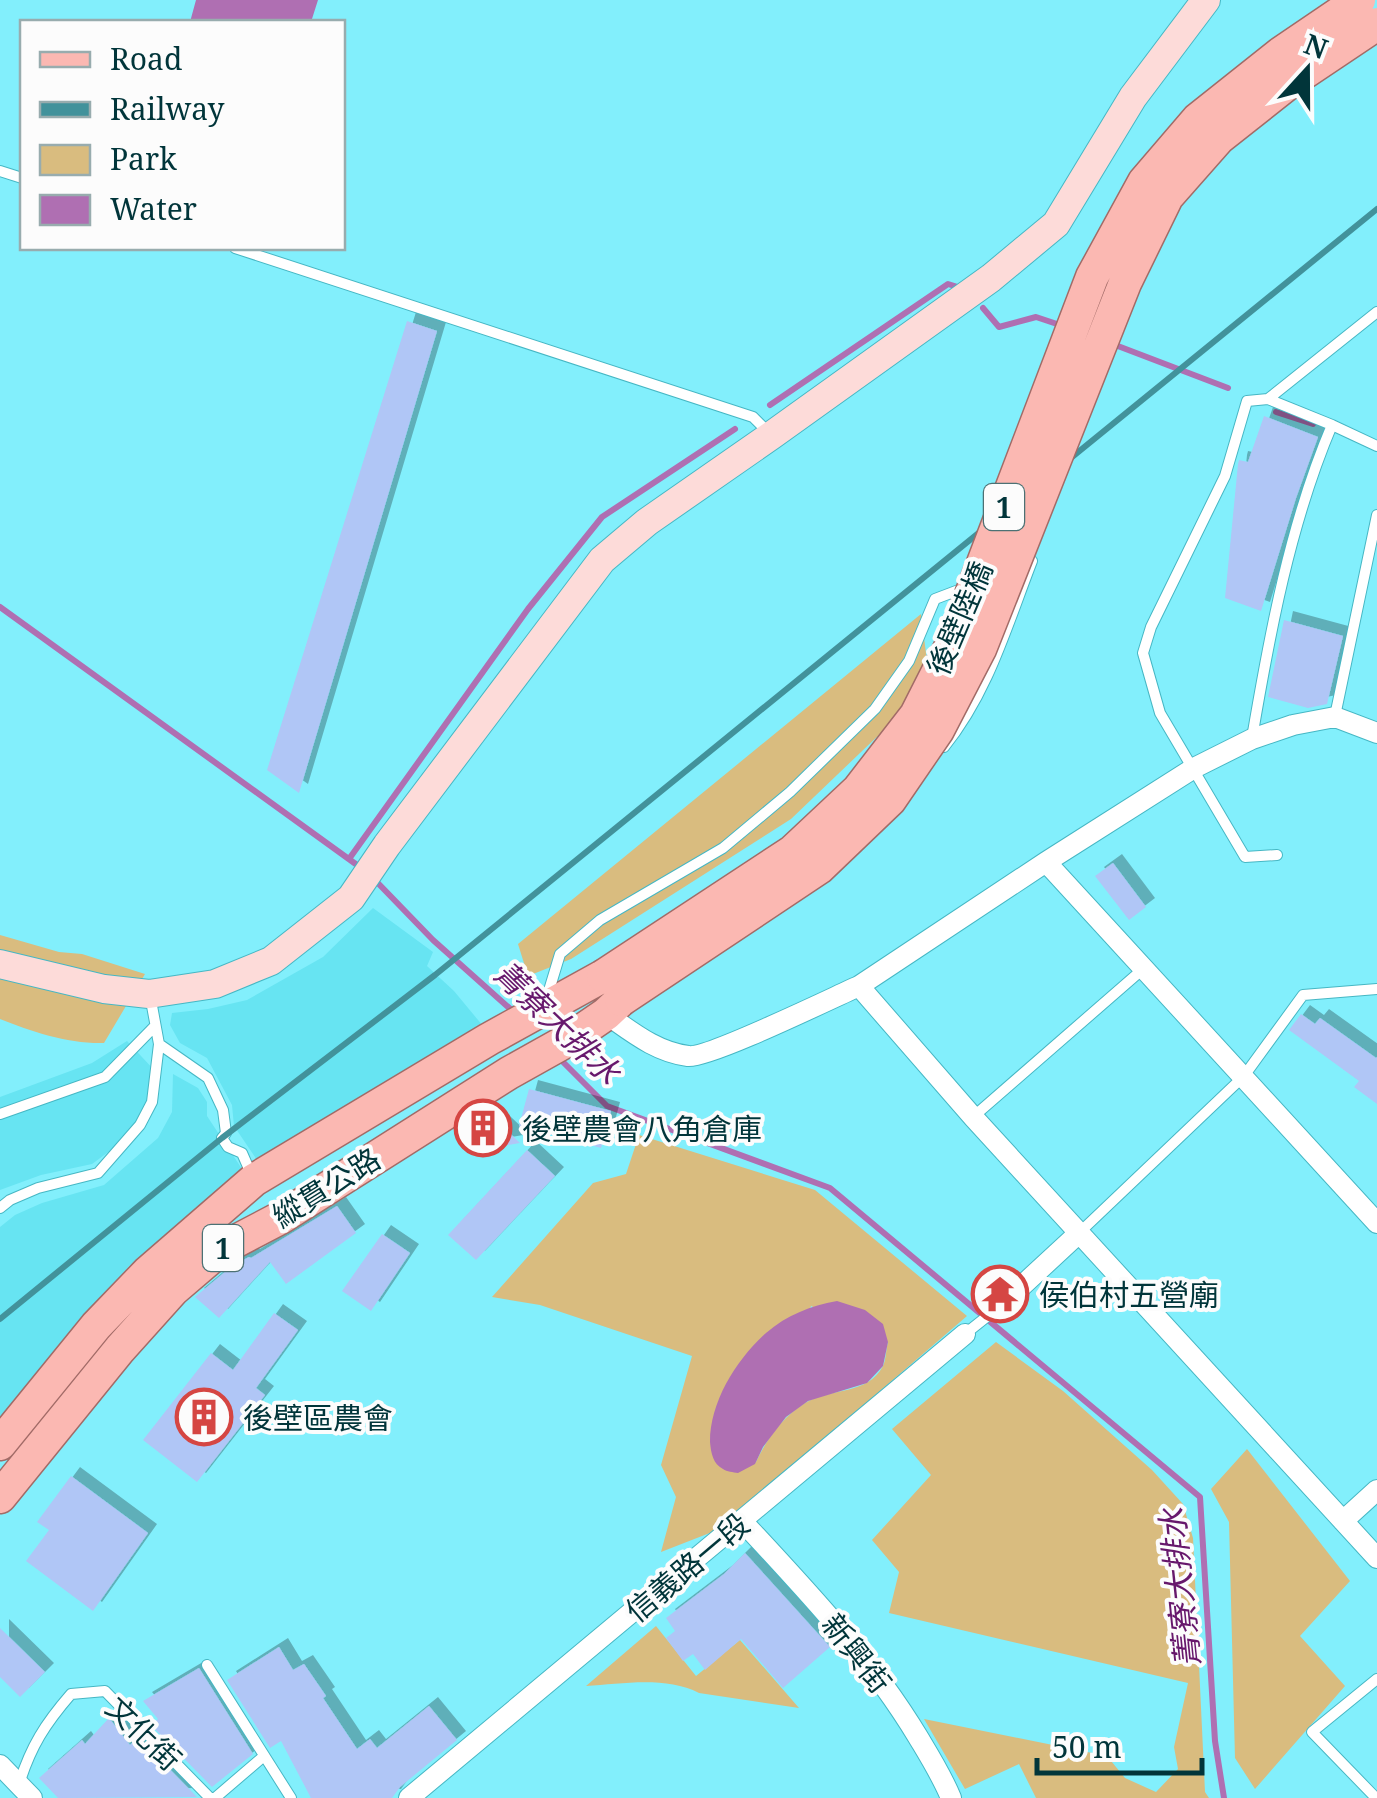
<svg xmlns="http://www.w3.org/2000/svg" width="1377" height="1798" viewBox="0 0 1377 1798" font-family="'Noto Serif','Noto Sans TC',serif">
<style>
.built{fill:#67e4f2}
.green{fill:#d9bc7f;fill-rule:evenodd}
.water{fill:#af6fb2}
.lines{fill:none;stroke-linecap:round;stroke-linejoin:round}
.stream{stroke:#af6fb2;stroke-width:6}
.building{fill:#b0c6f6;filter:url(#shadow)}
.lane-casing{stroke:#46b7c4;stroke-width:12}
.street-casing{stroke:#46b7c4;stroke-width:22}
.secondary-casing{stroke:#46b7c4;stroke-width:30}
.primary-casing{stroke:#a26b67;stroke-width:35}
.lane{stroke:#fff;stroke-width:10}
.street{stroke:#fff;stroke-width:20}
.secondary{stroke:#fddbd9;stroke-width:28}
.primary{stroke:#fbb8b2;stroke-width:32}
.rail{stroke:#42929b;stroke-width:6}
.primary-bridge-casing{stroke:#a26b67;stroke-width:35;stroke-linecap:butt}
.primary-bridge{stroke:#fbb8b2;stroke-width:32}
.labels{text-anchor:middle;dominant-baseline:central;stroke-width:8;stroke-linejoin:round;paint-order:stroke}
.shield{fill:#fcfcfc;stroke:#4c7174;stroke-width:2.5}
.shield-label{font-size:28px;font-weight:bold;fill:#01353a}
.street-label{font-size:30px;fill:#01353a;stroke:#fcfcfc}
.poi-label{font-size:30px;fill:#01353a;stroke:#fcfcfc;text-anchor:start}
.water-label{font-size:32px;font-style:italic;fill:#67186c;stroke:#fcfcfc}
</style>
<defs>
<filter id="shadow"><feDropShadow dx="9" dy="-9" stdDeviation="0" flood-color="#0004"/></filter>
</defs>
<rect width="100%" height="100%" fill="#82effc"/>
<!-- built -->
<path class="built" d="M373 908 433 952 427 966 454 991 483 1026 257 1160 234 1126 232 1105 207 1058 180 1043 170 1025 172 1013 208 1009 247 1000 323 957Z
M127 1041 156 1072 141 1128 92 1164 41 1175 0 1190V1097L92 1063Z
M173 1074 198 1088 207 1102V1116L244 1172 129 1266 0 1423V1227L15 1215 42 1203 104 1185 158 1138 172 1112Z"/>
<!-- green -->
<path class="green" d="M921 614 929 677 906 709 791 819 571 959 528 976 518 944Z
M0 935 59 952 82 954 145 974 104 1043C69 1044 32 1032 0 1019Z
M639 1135 815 1190 967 1316 720 1529 661 1552 676 1497 661 1465 692 1356 540 1305 492 1297 593 1183 626 1174ZM811 1306 888 1342C886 1349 886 1360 883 1366 868 1395 830 1388 805 1403 782 1417 766 1440 755 1464Z
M996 1342 1063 1391 1152 1470 1183 1504 1193 1538 1205 1792 1209 1798H1036L1019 1764 965 1789 924 1719 1107 1756 1125 1778 1156 1792 1178 1769 1174 1747 1188 1683 889 1613 899 1572 872 1540 931 1475 892 1429Z
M1247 1449 1350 1581 1300 1636 1345 1686 1255 1789 1235 1758 1229 1522 1211 1489Z
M656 1626 696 1676 740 1640 799 1708 699 1693C666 1676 622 1684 586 1686Z"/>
<!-- water -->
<path class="water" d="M196 0H318L311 22H190Z
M837 1301 865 1310 883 1324 888 1342 883 1366 867 1383 808 1401 786 1417 763 1447 755 1464 738 1473C733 1472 727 1472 723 1469 713 1464 711 1453 710 1442 710 1402 736 1360 766 1333 787 1315 810 1306 837 1301Z"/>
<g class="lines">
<!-- stream -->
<path class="stream" d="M983 308 999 327 1036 317 1060 325
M1110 343 1228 388
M770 405 948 284 961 288
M1276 412 1313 424
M0 607 364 870
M349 859 528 609 602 517 735 429
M373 878 433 940 516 1014
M560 1059 607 1106 830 1188 1200 1497 1215 1741 1224 1798"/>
</g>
<!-- building -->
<path class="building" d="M407 321 437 331 299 793 267 770Z
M1264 416 1318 437 1296 498 1261 611 1225 598 1238 464 1239 460 1248 462Z
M1284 620 1343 636 1327 704 1308 708 1268 697Z
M1113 863 1146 907 1129 920 1095 876Z
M1301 1014 1315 1024 1320 1018 1376 1058 1377 1057V1104L1354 1087 1359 1081 1289 1030Z
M529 1089 611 1111 601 1148 519 1126Z
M486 1111 520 1143 478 1150 463 1140 461 1127Z
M527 1150 555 1176 476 1260 448 1235Z
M337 1206 356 1233 286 1284 270 1262 219 1318 195 1297 232 1266 249 1257 251 1258Z
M382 1234 410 1253 371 1311 342 1291Z
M274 1313 298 1330 256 1388 265 1395 197 1482 143 1440 211 1353 233 1370Z
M71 1476 148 1533 93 1611 26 1561 49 1530 37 1522Z
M745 1553 830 1647 783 1688 741 1639 705 1670 693 1654 683 1661 666 1638 675 1631 666 1618 724 1574Z
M0 1628 45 1672 20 1697 0 1677Z
M279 1647 293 1670 304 1664 326 1696 323 1698 357 1749 370 1739 377 1748 429 1706 457 1740 400 1787 392 1798H311L281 1741 270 1748 227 1680Z
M199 1668 253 1754 212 1787 151 1725 158 1719 143 1701Z
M109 1718 130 1745 138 1737 197 1797 58 1798 39 1778 82 1740 85 1744Z"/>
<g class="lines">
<!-- lane casing -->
<g class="lane-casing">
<path id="lane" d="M0 171 22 178
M235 248 753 417 771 435
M1268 399 1332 425
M1335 716 1377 515
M1252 738C1270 632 1290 524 1332 425L1377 446
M944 747C988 693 1007 625 1032 561L1022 565
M1277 855 1245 857 1160 713 1143 653 1151 627 1225 476 1247 401 1268 399 1377 312
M150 995 159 1044 208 1078 223 1110 226 1133 222 1138 228 1147 242 1153 253 1178
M547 997 560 954 600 920 723 848 790 792 875 709 909 661 935 599 964 588
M0 1114 105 1077 155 1026
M973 1117 1143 969
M0 1208 10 1200 38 1188 98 1173 140 1125 152 1102 159 1044
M1079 1233 1244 1076 1303 995 1377 989
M965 1334 999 1307
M207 1665 291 1798
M19 1784C31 1746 45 1724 71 1694L105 1691 210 1798
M215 1798 264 1756
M1376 1798 1312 1732 1377 1679"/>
</g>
<!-- street casing -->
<g class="street-casing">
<path id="street" d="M1046 862 1377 1223
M859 986 1046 862 1194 768 1252 739 1293 725 1335 717 1377 733
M606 1014C632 1032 656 1052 688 1056 707 1059 832 998 859 986L973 1117 1377 1558
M999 1307 1079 1233
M742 1521C806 1590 869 1656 918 1737 930 1757 942 1776 951 1798
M1343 1521 1377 1490
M0 1765 32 1798
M409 1798 965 1334"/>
</g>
<!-- secondary casing -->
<g class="secondary-casing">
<path id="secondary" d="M0 964 104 989 149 994 215 984 271 961 351 898 387 845 602 560 647 522 772 435 991 278 1056 224 1133 97 1206 0"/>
</g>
<!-- primary casing -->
<g class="primary-casing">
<path id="primary" d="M0 1444 96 1326 148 1272 254 1180 489 1039 603 976
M0 1497 120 1349 173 1290 221 1249 282 1217 509 1073 568 1040 606 1014 621 1000"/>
</g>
<!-- lane -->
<use href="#lane" class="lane"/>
<!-- street -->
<use href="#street" class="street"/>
<!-- secondary -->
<use href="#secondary" class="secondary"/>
<!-- primary -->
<use href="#primary" class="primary"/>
<!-- rail -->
<path class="rail" d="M0 1319 222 1138 435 975 1377 209"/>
<!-- primary-bridge casing -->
<g class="primary-bridge-casing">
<path id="primary-bridge" d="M603 976 793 851 858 790 916 715 953 642 1092 277 1144 182 1198 119 1281 53 1359 0
M621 1000 819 868 890 800 938 730 980 649 1125 283 1167 197 1219 138 1286 85 1377 24"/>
</g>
<!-- primary-bridge -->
<use href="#primary-bridge" class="primary-bridge"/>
</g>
<!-- icons -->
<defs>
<g id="building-ring" transform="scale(2.875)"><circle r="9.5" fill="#fcfcfc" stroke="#d54643" stroke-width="1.5"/><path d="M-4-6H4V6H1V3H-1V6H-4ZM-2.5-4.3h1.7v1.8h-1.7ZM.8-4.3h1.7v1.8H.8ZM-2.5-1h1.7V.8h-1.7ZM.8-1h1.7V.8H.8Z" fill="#d54643"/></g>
<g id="temple-ring" transform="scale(2.875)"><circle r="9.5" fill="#fcfcfc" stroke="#d54643" stroke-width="1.5"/><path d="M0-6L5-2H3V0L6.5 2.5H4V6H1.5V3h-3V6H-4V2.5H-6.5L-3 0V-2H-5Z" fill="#d54643"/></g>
</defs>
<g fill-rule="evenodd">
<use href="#building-ring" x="483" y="1128"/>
<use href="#temple-ring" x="1000" y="1294"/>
<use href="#building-ring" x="204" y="1417"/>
</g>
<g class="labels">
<!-- shield labels -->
<g class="shield">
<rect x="984" y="484" width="40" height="46" rx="8"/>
<rect x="203" y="1225" width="40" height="46" rx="8"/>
</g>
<g class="shield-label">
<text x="1004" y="507">1</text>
<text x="223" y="1248">1</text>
</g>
<!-- street labels -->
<g class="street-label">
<text transform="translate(959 618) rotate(-67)">後壁陸橋</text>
<text transform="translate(326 1187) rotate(-32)">縱貫公路</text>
<text transform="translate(687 1567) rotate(-40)">信義路一段</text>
<text transform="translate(857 1653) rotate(52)">新興街</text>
<text transform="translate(144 1733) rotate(44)">文化街</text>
</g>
<!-- poi labels -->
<g class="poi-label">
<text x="522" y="1128">後壁農會八角倉庫</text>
<text x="1039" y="1294">侯伯村五營廟</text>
<text x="243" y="1417">後壁區農會</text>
</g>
<!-- water labels -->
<g class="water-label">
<text transform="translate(558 1022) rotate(44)">菁寮大排水</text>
<text transform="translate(1179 1588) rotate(-96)">菁寮大排水</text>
</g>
</g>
<!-- legend -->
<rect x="20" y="20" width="325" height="230" fill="#fcfcfc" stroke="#98acae" stroke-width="2.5"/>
<rect x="40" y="52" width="50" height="15" fill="#fbb8b2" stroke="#98acae" stroke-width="2.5"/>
<text x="110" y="70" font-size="30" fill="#01353a">Road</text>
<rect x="40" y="102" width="50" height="15" fill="#42929b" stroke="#98acae" stroke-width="2.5"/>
<text x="110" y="120" font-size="30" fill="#01353a">Railway</text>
<rect x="40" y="145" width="50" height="30" fill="#d9bc7f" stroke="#98acae" stroke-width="2.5"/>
<text x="110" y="170" font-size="30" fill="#01353a">Park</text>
<rect x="40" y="195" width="50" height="30" fill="#af6fb2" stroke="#98acae" stroke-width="2.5"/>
<text x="110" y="220" font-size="30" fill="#01353a">Water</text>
<!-- north arrow -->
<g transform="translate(1307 70) rotate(21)" stroke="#fcfcfc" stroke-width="8" paint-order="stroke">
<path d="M0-8L18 38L0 25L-18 38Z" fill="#01353a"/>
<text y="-15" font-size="28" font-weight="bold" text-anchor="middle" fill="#01353a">N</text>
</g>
<!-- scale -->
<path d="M1037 1758v15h165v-15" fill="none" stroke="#01353a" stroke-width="5"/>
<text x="1052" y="1758" font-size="30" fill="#01353a" stroke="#fcfcfc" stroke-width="8" paint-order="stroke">50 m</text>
</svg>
